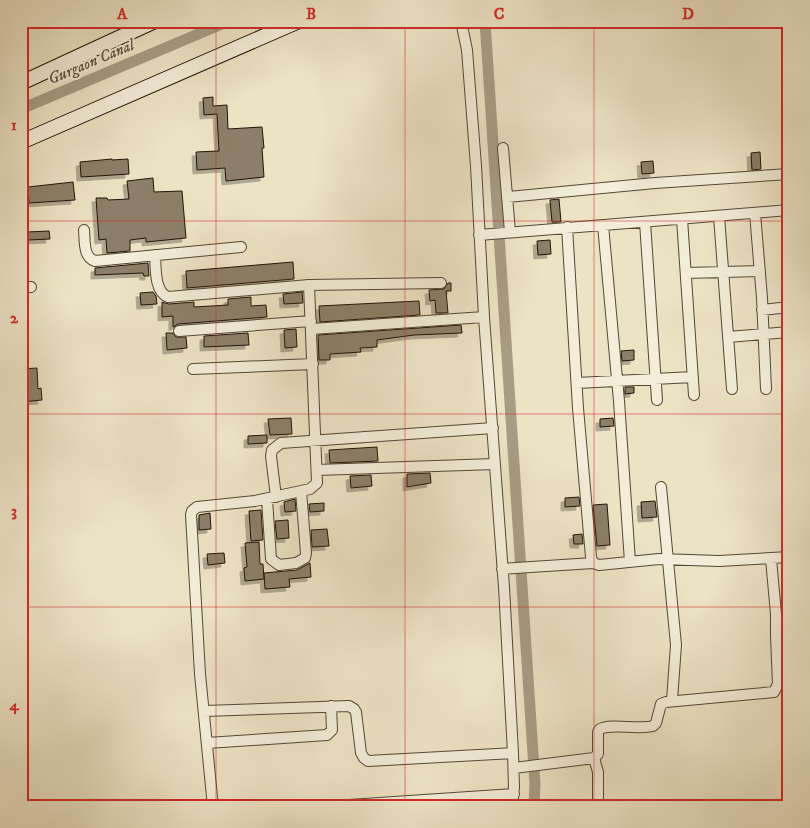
<svg xmlns="http://www.w3.org/2000/svg" width="810" height="828" viewBox="0 0 810 828" font-family="'IM FELL DW Pica',serif">
<style>
.lines{fill:none;stroke-linecap:round;stroke-linejoin:round}
.canal{stroke:#a79c84;stroke-width:11}
.building{fill:#8b7f69;stroke:#221306;filter:url(#shadow)}
.street-casing{stroke:#544736;stroke-width:12}
.secondary-casing{stroke:#221306;stroke-width:16}
.street{stroke:#f3edd9;stroke-width:10}
.secondary{stroke:#f3edd9;stroke-width:14}
.grid{fill:none;stroke:#d62828;stroke-width:1;stroke-opacity:0.55}
.labels{text-anchor:middle;dominant-baseline:central;stroke-width:4;stroke-linejoin:round;paint-order:stroke}
.water-label{font-size:16px;font-style:italic;fill:#5e513f;stroke:#f3edd9}
.neatline{fill:none;stroke:#d62828;stroke-width:2}
.grid-label{font-size:16px;text-anchor:middle;font-weight:bold;fill:#d62828}
</style>
<defs>
<filter id="shadow"><feDropShadow dx="-4" dy="4" stdDeviation="0" flood-color="#0004"/></filter>
</defs>
<rect width="100%" height="100%" fill="#ece3c5"/>
<filter id="stains"><feTurbulence type="fractalNoise" baseFrequency=".004" numOctaves="4"/><feColorMatrix values="0 0 0 0 .2 0 0 0 0 .09 0 0 0 0 .02 0 0 0 .5 -.17"/></filter>
<radialGradient id="worn" r=".72"><stop offset=".6" stop-color="#630" stop-opacity="0"/><stop offset="1" stop-color="#630" stop-opacity=".3"/></radialGradient>
<g class="lines">
<!-- canal -->
<path class="canal" d="M485 21 535 784 534 807
M21 109 229 21"/>
</g>
<!-- building -->
<path class="building" d="M213 97V106L227 105 228 129 262 127 264 148H262L264 177 226 181 225 168 197 170 196 152 219 151 217 114 204 115 203 98Z
M760 152 761 169 752 170 751 153Z
M112 159V160L128 159 129 174 81 177 80 162Z
M653 161 654 173 642 174 641 162Z
M153 178 154 192 182 191 186 238 146 242V238L130 240V251L107 253 106 239 99 240 96 198H107L108 200 129 199 127 181Z
M73 182 75 200 29 203 28 187Z
M559 199 561 222H552L550 200Z
M49 231 50 239 28 240 27 232Z
M550 240 551 254 538 255 537 241Z
M293 262 294 279 187 288 186 271Z
M148 263 149 276H144L143 273 95 275V268Z
M448 283H451V291H446L448 313H436L435 300 430 301 429 290 444 289Z
M153 292 156 296 157 304 141 305 140 293Z
M302 292 303 303 284 304 283 294Z
M251 297V306L266 305 267 317 178 324 173 327V316L162 317V302L169 304 194 302V307L228 305V299Z
M419 301 420 315 320 322 319 306Z
M461 325 462 333 414 335 377 340V347L360 348 361 352 330 354V360H319L318 335Z
M296 329 297 347 285 348 284 330Z
M166 333H173L176 337H186L187 348 167 350Z
M248 333 249 345 204 347V336Z
M634 350V360L622 361 621 351Z
M37 368 38 389 41 388 42 400 21 402V369Z
M625 387H634V393L625 394Z
M291 418 292 434 270 435 268 419Z
M613 418 614 426 600 427V419Z
M267 435V443L248 444V436Z
M377 447 378 461 330 463 329 450Z
M430 473 431 483 407 487V474Z
M371 475 372 486 351 488 350 476Z
M579 497 580 506 565 507V498Z
M295 499 296 511 285 512 284 502Z
M655 501 657 517 642 518 641 502Z
M324 503V511L310 512 309 504Z
M607 504 610 545 597 546 593 505Z
M261 510 263 540 251 541 249 511Z
M210 513 211 529 199 530V515Z
M288 520 289 538 277 539 275 521Z
M327 529 329 546 312 547 311 530Z
M582 534 583 544H574L573 535Z
M259 542 260 564H263L264 579 245 581 244 568 247 567 245 543Z
M224 553 225 563 208 565 207 554Z
M310 563 311 577 289 579 290 587 265 589 264 573 297 570Z"/>
<g class="lines">
<!-- street casing -->
<g class="street-casing">
<path id="street" d="M461 21 467 50 476 166 484 317 504 587 513 753 514 787 512 807
M503 148 510 232
M507 197 655 183 789 174
M755 213 762 298 766 389
M719 216 732 389
M682 219 694 395
M645 222 657 400
M603 225 619 401 630 562
M567 227 578 408 591 557 593 563 599 565 659 559 719 561 789 557
M84 230C85 241 83 257 95 261L241 247
M479 235 789 210
M155 255C156 267 154 292 168 297L309 285 441 283
M686 273 760 271
M21 288 31 287
M762 310 789 307
M312 329 484 317
M179 331 311 321
M728 337 789 332
M193 369 313 364
M577 383 693 377
M317 470 495 464
M661 487 676 645 672 700
M276 497 271 456 272 450 281 443 493 428
M267 499 271 559 279 565 296 563 305 558 306 553 301 491
M502 569 593 563
M204 711 349 706 354 709 356 712 361 753 364 758 368 761 513 753
M207 743 327 735 332 730 331 706
M594 758 598 772V807
M514 768 594 758 598 754V732L600 729C612 723 637 730 653 726L656 723 661 704 666 702 774 692 778 684 776 636V614L771 559
M349 805 514 794
M213 807 200 674 191 515 192 511 197 507 255 501 310 489 317 483 309 285"/>
</g>
<!-- secondary casing -->
<g class="secondary-casing">
<path id="secondary" d="M21 83 155 21
M21 142 299 21"/>
</g>
<!-- street -->
<use href="#street" class="street"/>
<!-- secondary -->
<use href="#secondary" class="secondary"/>
</g>
<!-- grid -->
<path class="grid" d="M216 21V807M405 21V807M594 21V807M21 221H789M21 414H789M21 607H789"/>
<g class="labels">
<!-- water labels -->
<g class="water-label">
<text transform="translate(91 62) rotate(-23)">Gurgaon Canal</text>
</g>
</g>
<!-- margin -->
<rect width="810" height="828" fill="none" stroke="#ece3c5" stroke-width="55"/>
<rect x="28" y="28" width="754" height="772" class="neatline"/>
<g class="grid-label">
<text x="122" y="19">A</text>
<text x="311" y="19">B</text>
<text x="499" y="19">C</text>
<text x="688" y="19">D</text>
<text x="14" y="130">1</text>
<text x="14" y="323">2</text>
<text x="14" y="516">3</text>
<text x="14" y="710">4</text>
</g>
<rect width="100%" height="100%" filter="url(#stains)"/>
<rect width="100%" height="100%" fill="url(#worn)"/>
</svg>
